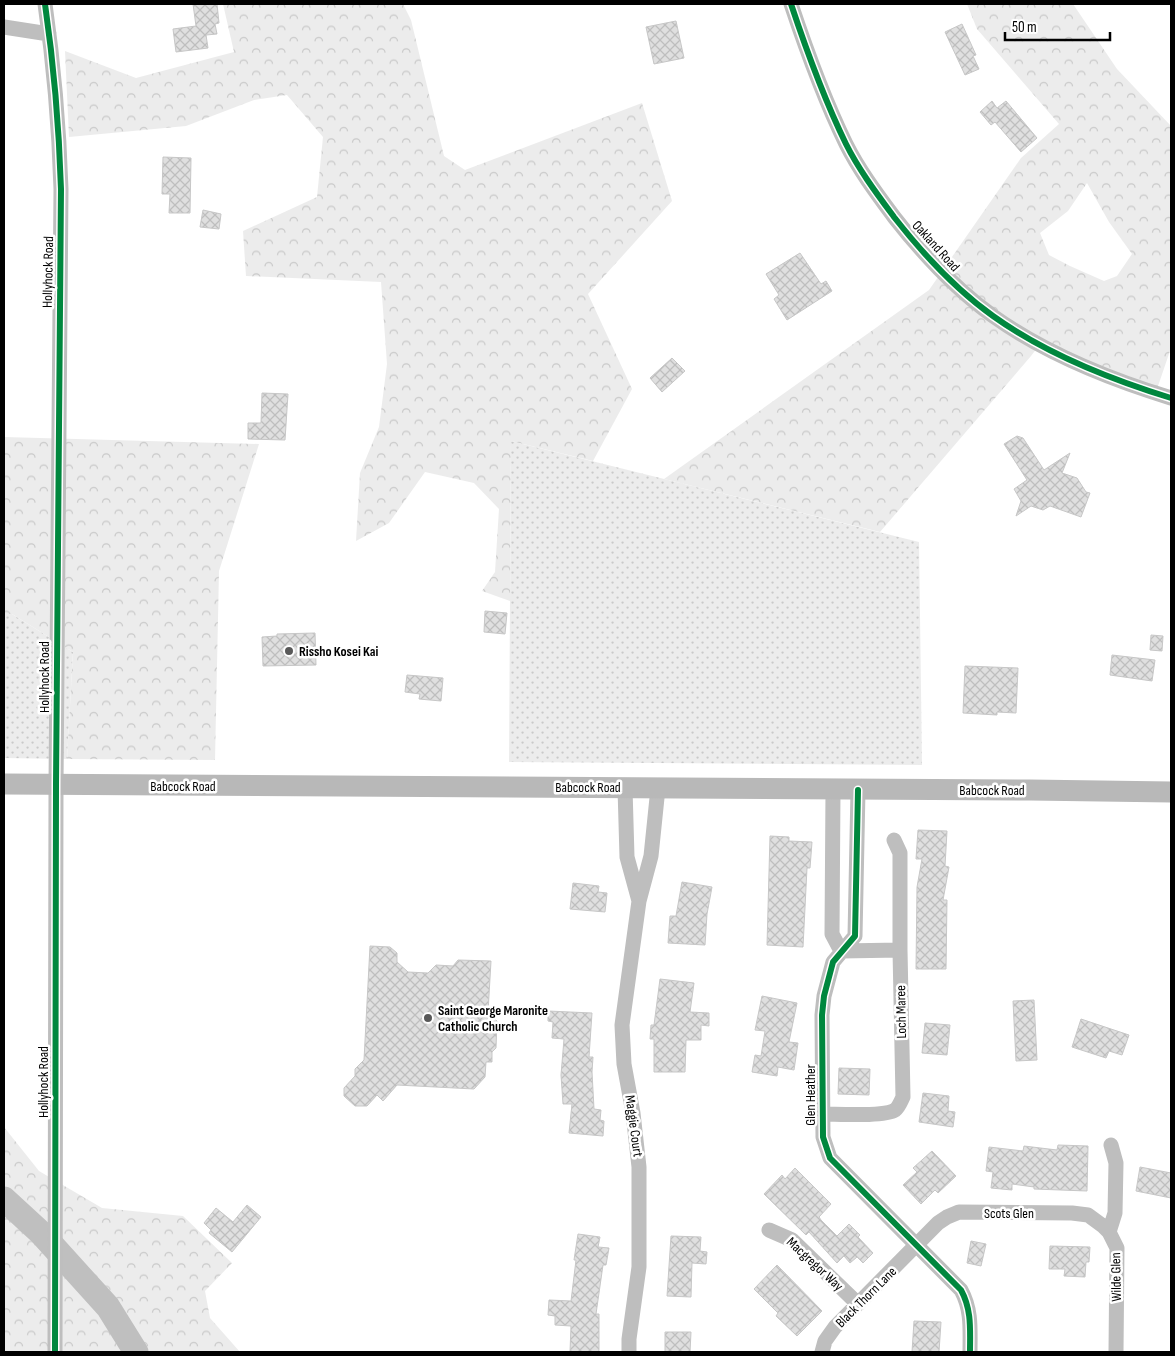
<svg xmlns="http://www.w3.org/2000/svg" width="1175" height="1356" viewBox="0 0 1175 1356" font-family="'Sofia Sans Condensed',sans-serif">
<style>
.green{fill:url(#green-dots)}
.forest{fill:url(#forest-crowns);fill-rule:evenodd}
.lines{fill:none;stroke-linecap:round;stroke-linejoin:round}
.river{stroke:#bfbfbf;stroke-width:25}
.building{fill:url(#building-cross-hatch);stroke:#c7c7c7}
.street{stroke:#bebebe;stroke-width:15}
.secondary{stroke:#b8b8b8;stroke-width:21}
.cycleway-casing{stroke:#fff;stroke-width:9}
.cycleway{stroke:#00873e;stroke-width:6}
.poi-dot{fill:#595959;stroke:#fff;stroke-width:2}
.labels{text-anchor:middle;dominant-baseline:central;stroke-width:5;stroke-linejoin:round;paint-order:stroke}
.street-label{font-size:14px;fill:#000;stroke:#fff}
.poi-label{font-size:14px;font-weight:bold;fill:#000;stroke:#fff;text-anchor:start}
</style>
<defs>
<pattern id="green-dots" width="8" height="8" patternUnits="userSpaceOnUse" patternTransform="scale(1.25)"><rect width="8" height="8" fill="#ececec"/><path d="M2 2h.1M6 6h.1" fill="none" stroke="#c9c9c9" stroke-width="1.8" stroke-linecap="round"/></pattern>
<pattern id="forest-crowns" width="20" height="18" patternUnits="userSpaceOnUse" patternTransform="scale(1.25)"><rect width="20" height="18" fill="#ececec"/><path d="M2 6a3 3 0 1 1 6 0M12 15a3 3 0 1 1 6 0" fill="none" stroke="#c9c9c9"/></pattern>
<pattern id="building-cross-hatch" width="8" height="8" patternUnits="userSpaceOnUse" patternTransform="scale(1.25)"><rect width="8" height="8" fill="#dfdfdf"/><path d="M0 0l8 8M0 8l8-8" fill="none" stroke="#bebebe"/></pattern>
</defs>
<rect width="100%" height="100%" fill="#fff"/>
<!-- green -->
<path class="green" d="M511 441 919 542 922 765 509 762Z
M4 614H12L73 652 67 759 4 758Z"/>
<!-- forest -->
<path class="forest" d="M223 4H403L411 20 444 156 465 170 642 103 672 201 588 294 632 389 593 461 511 441 510 601 482 591 495 572 499 509 474 483 425 472 389 523 356 541 360 473 379 427 387 364 381 282 246 276 243 231 317 197 323 137 287 95 254 100 186 126 69 137 65 51 136 78 234 52Z
M967 4H1073L1117 69 1171 126V348L1157 389 1083 360 1043 340 1031 356 880 532 664 479 929 290 1021 158 1059 124 977 29ZM1087 183 1109 222 1132 254 1117 276 1104 281 1070 266 1049 255 1040 233 1068 211Z
M4 437 259 444 219 571 215 760 67 759 73 652 12 614H4Z
M4 1127 39 1171 102 1208 183 1216 232 1263 205 1291 210 1318 240 1352H4Z"/>
<g class="lines">
<!-- river -->
<path class="river" d="M4 1199 41 1233 108 1307 136 1352"/>
</g>
<!-- building -->
<path class="building" d="M193 4H217L219 23 215 24 217 34 206 35 208 48 176 52 173 29 196 26Z
M676 21 684 58 654 64 646 27Z
M962 24 976 55 973 56 979 69 965 75 945 32Z
M992 101 997 108 1006 101 1037 138 1021 152 995 122 991 125 980 112Z
M163 157 191 158 190 213H169L170 194H162Z
M203 210 221 214 219 229 200 227Z
M800 253 821 284 826 281 832 291 787 320 774 299 779 295 766 274Z
M672 358 685 371 662 392 650 378Z
M262 393 288 394 285 440 248 439V423H261Z
M1017 436 1023 438 1044 470 1070 453 1062 473 1077 478 1086 492 1090 493 1081 517 1050 506 1043 510 1031 506 1016 516 1021 501 1014 489 1027 480 1004 444Z
M485 611 507 613 505 634 484 632Z
M315 633 316 665 263 666 262 637 277 636V634Z
M1151 635 1163 636 1162 651 1150 650Z
M1112 655 1155 660 1152 681 1110 675Z
M965 666 1018 668 1016 713 997 712V715L963 713Z
M407 675 443 678 441 701 419 699 420 694 405 692Z
M918 830 947 831 945 866 949 867 943 900H947L946 969H916L917 887 922 859H916Z
M770 836 789 837V841L812 842 810 868H807L803 947 767 945Z
M682 882 712 887 707 914 705 945 668 943 670 916H676Z
M573 883 599 886 598 892 607 893 605 912 570 909Z
M370 946 390 947 397 953V962L408 972 428 973 436 965 453 966 458 960 491 961 488 1012 497 1021 496 1048 492 1052V1062H486L485 1077 474 1089 397 1085 383 1101 377 1095 367 1106H355L344 1096V1088L355 1076V1069L364 1060Z
M660 979 694 983 690 1012 709 1013V1026L701 1025V1040H686L685 1072H654V1039H650L651 1025H654Z
M762 996 797 1003 789 1042 798 1043 794 1070 778 1067 777 1076 752 1072 755 1055 761 1056 765 1031 755 1030Z
M1034 1000 1037 1060 1016 1061 1013 1001Z
M548 1011 592 1013 589 1057H593L592 1072 594 1109 601 1110 600 1120 604 1121 603 1136 569 1133 572 1104H563L561 1075 564 1039 552 1038 553 1022 548 1021Z
M1081 1019 1129 1035 1122 1055 1109 1051 1106 1058 1072 1047Z
M925 1023 950 1025 947 1055 922 1053Z
M839 1068 870 1069 869 1095 838 1094Z
M923 1093 949 1096 948 1111 955 1112 953 1127 919 1122Z
M1058 1145 1088 1146 1087 1191 1034 1189V1187L1012 1184V1190L991 1188 993 1172 986 1171 989 1147 1023 1151 1024 1146 1057 1150Z
M932 1151 956 1176 938 1193 935 1190 921 1204 903 1185 917 1172 913 1168Z
M1140 1167 1171 1173V1198L1136 1191Z
M795 1168 831 1204 819 1217 821 1220 837 1236 849 1224 860 1235 858 1237 873 1253 863 1263 857 1257 850 1263 844 1256 837 1263 809 1232 806 1235 764 1194 782 1175 785 1179Z
M247 1205 261 1217 232 1252 209 1233 211 1230 204 1223 216 1208 233 1222Z
M578 1234 600 1237 598 1247 609 1248 606 1265H603L596 1314H599V1352H570L571 1326 555 1325V1316L548 1315 549 1300 571 1301 576 1260H574Z
M671 1236 701 1237 700 1251 707 1252 706 1264 692 1263 691 1297 667 1296Z
M971 1241 986 1244 981 1266 967 1263Z
M1050 1246 1090 1247 1089 1262H1086L1085 1277 1064 1276 1065 1269H1049Z
M777 1265 822 1311 797 1336 776 1316 778 1313 754 1289Z
M914 1321 941 1322 939 1352H912Z
M665 1332H691L690 1352H665Z"/>
<g class="lines">
<!-- street -->
<path class="street" d="M45 4C54 66 59 126 61 189L56 785 55 1352
M791 4C807 52 824 99 846 144 859 170 877 194 894 217 923 254 955 289 993 316 1046 354 1109 379 1171 398
M4 27 49 34
M625 788 627 857 639 901 651 856 658 788
M833 790 832 934 841 951
M858 790 855 936 833 962 824 996 822 1015 823 1137 830 1158 961 1290C972 1310 970 1330 970 1352
M841 951 900 950
M823 1114C838 1114 884 1117 895 1110 899 1107 901 1101 903 1097L900 950V853L894 840
M769 1230 792 1240 858 1304
M1109 1232 1115 1213 1116 1163 1111 1145
M629 1352V1339L639 1267V1167L633 1113 624 1064 622 1025 639 901
M822 1352 825 1341 835 1327 938 1223 947 1217 959 1212 1072 1213 1088 1215 1103 1226 1109 1232 1117 1248 1116 1352"/>
<!-- secondary -->
<path class="secondary" d="M4 784 1030 790 1171 792"/>
<!-- cycleway casing -->
<g class="cycleway-casing">
<path id="cycleway" d="M45 4C54 66 59 126 61 189L56 785 55 1352
M791 4C807 52 824 99 846 144 859 170 877 194 894 217 923 254 955 289 993 316 1046 354 1109 379 1171 398
M858 790 855 936 833 962 824 996 822 1015 823 1137 830 1158 961 1290C972 1310 970 1330 970 1352"/>
</g>
<!-- cycleway -->
<use href="#cycleway" class="cycleway"/>
</g>
<!-- markers -->
<g class="poi-dot">
<circle cx="289" cy="651" r="5"/>
<circle cx="428" cy="1018" r="5"/>
</g>
<g class="labels">
<!-- street labels -->
<g class="street-label">
<text transform="translate(936 246) rotate(48)">Oakland Road</text>
<text transform="translate(48 272) rotate(-89)">Hollyhock Road</text>
<text transform="translate(44 677) rotate(-90)">Hollyhock Road</text>
<text x="183" y="786">Babcock Road</text>
<text x="588" y="787">Babcock Road</text>
<text x="992" y="790">Babcock Road</text>
<text transform="translate(901 1012) rotate(-91)">Loch Maree</text>
<text transform="translate(43 1082) rotate(-90)">Hollyhock Road</text>
<text transform="translate(810 1095) rotate(-90)">Glen Heather</text>
<text transform="translate(634 1126) rotate(82)">Maggie Court</text>
<text x="1009" y="1213">Scots Glen</text>
<text transform="translate(815 1264) rotate(43)">Macgregor Way</text>
<text transform="translate(1116 1277) rotate(-91)">Wilde Glen</text>
<text transform="translate(866 1297) rotate(-45)">Black Thorn Lane</text>
</g>
<!-- poi labels -->
<g class="poi-label">
<text x="299" y="651">Rissho Kosei Kai</text>
<text x="438" y="1010">Saint George Maronite<tspan x="438" dy="16">Catholic Church</tspan></text>
</g>
</g>
<!-- border -->
<rect width="1175" height="1356" fill="none" stroke="#000000" stroke-width="10"/>
<!-- scale -->
<path d="M1005 32v8h105v-8" fill="none" stroke="#000000" stroke-width="2.5"/>
<text x="1012" y="32" font-size="15" fill="#000000" stroke="#ffffff" stroke-width="4" paint-order="stroke">50 m</text>
</svg>
